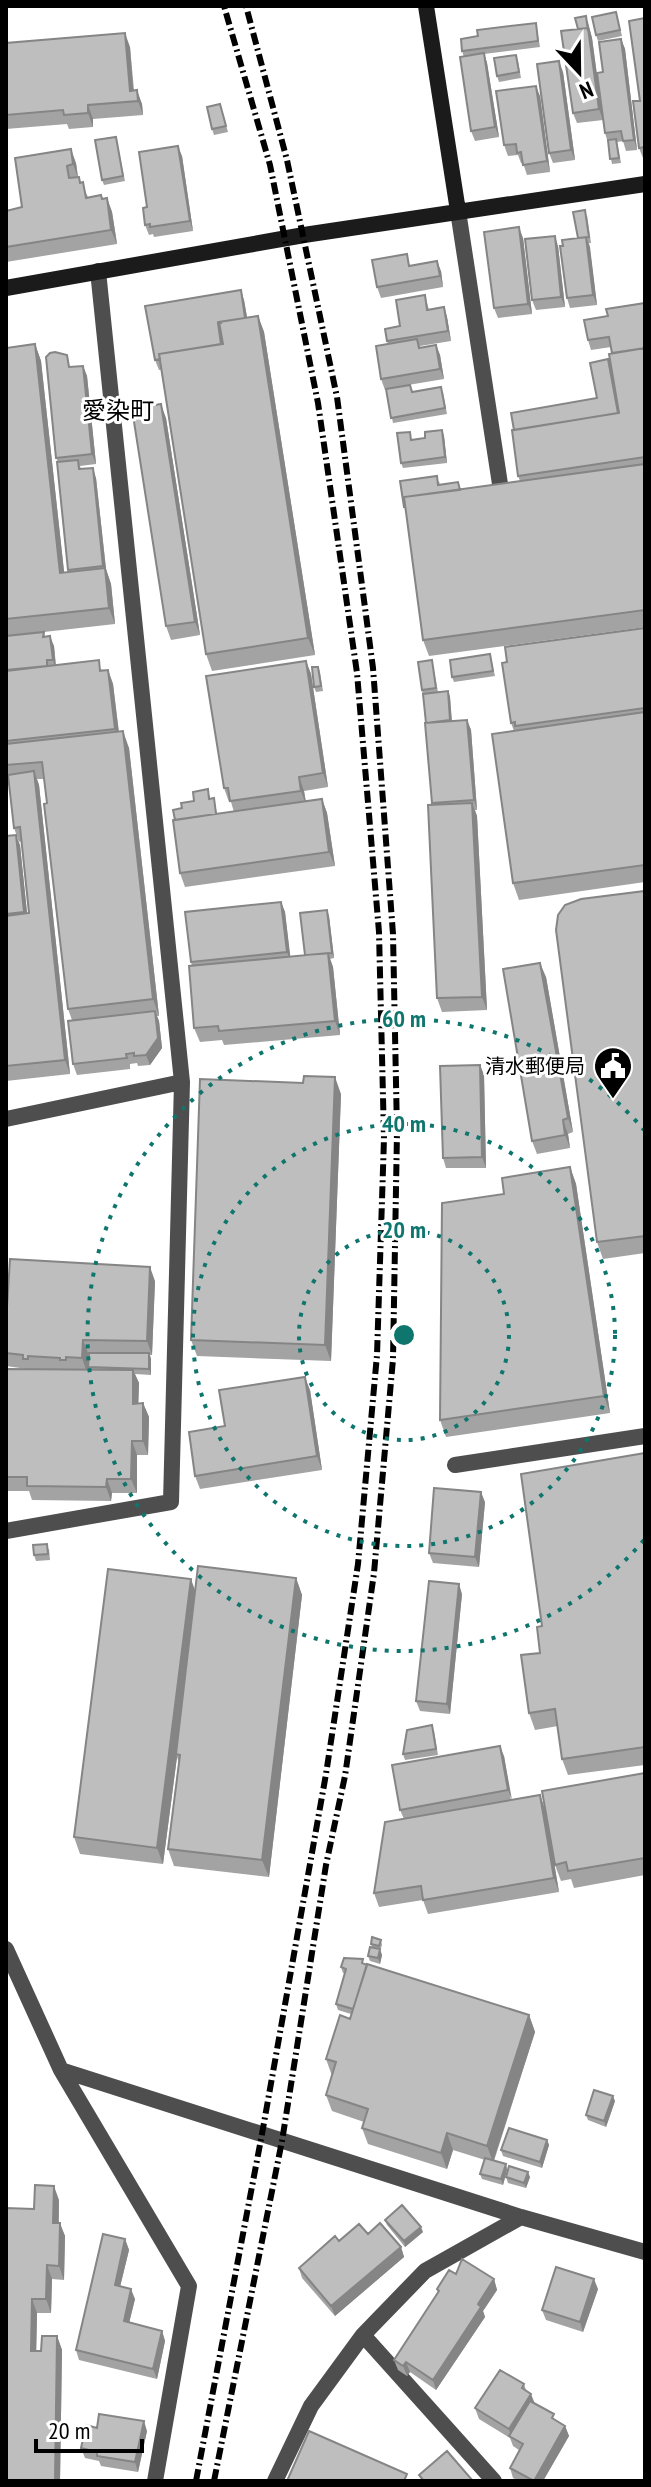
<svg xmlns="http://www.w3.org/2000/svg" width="651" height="2487" viewBox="0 0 651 2487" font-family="'PT Sans Narrow','Noto Sans JP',sans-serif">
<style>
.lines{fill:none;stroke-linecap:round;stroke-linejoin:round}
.street{stroke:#4e4e4e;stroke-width:16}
.secondary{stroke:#1b1b1b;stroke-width:16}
.rail{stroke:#000;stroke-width:6;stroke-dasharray:12 4 2 4;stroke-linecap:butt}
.wall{fill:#a3a3a3}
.shaded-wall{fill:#858585}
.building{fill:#bebebe;stroke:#858585;stroke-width:2}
.ring{fill:none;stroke:#0f766e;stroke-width:4;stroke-dasharray:4 8}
.labels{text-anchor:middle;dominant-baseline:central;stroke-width:6;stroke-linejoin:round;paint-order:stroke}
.poi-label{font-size:20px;fill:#000;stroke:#fff;text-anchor:end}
.quarter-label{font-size:24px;fill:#000;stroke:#fff}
.centre{fill:#0f766e;stroke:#fff;stroke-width:4}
.ring-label{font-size:24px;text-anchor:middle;font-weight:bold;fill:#0f766e;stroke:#fff;stroke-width:6;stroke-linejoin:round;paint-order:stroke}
</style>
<rect width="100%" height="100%" fill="#fff"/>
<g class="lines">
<!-- street -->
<path class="street" d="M458 211 500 484
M6 1119 182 1082
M455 1465 645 1436
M6 1531 171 1502 182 1082 98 271
M6 1949 61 2070 189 2286 155 2481
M61 2070 521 2217 645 2252
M363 2335 494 2481
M275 2481 311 2406 363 2335 425 2271 521 2217"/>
<!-- secondary -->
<path class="secondary" d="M426 6 458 211
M6 288 304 235 645 184"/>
<!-- rail -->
<path class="rail" d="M196 2481 262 2134 326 1774 358 1564 377 1355 384 1138 379 932 357 673 318 403 270 165 224 6
M214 2481 282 2141 326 1865 345 1776 374 1573 393 1359 397 1132 393 934 373 668 337 397 287 160 246 6"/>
</g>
<!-- wall -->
<path class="wall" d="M616 12 622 36 598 41 596 35Z
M645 18V157L643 158 639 148 640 101Z
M588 22 592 38 603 120 577 123 573 113 578 29Z
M536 23 540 47 484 54 487 63 499 137 475 141 471 131 464 57 462 51 478 36Z
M621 39 625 49 637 150 626 151 623 141 617 142 621 163 612 164 608 143 605 133 603 72Z
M6 43 130 47 134 90 142 104 143 115 93 119V127L69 129 67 124 6 129Z
M518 61 521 78 499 82 497 76Z
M563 72 575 160 553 163 549 153Z
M540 96 550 172 527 175 523 163H521L518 155 508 156 504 145Z
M220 104 228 132 214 135 212 129Z
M116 137 125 181 104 185 102 180Z
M182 156 193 231 154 237 153 234 149 235 145 225 147 207Z
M15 158 76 163 78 177 88 197 103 199 107 198 112 212 117 244 6 262V211L22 207Z
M587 215 591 243H589L597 305 570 308 567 298 563 246 578 238Z
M523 238 532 314 498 318 494 308Z
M558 246 565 307 536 310 532 300Z
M411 266 441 271 443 287 381 298 377 287Z
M425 295 429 310 444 307 447 317 451 341 420 346 421 348 436 345 440 355 444 379 402 386 413 392H443L447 414 393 423 386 389 385 390 381 379 388 344 387 341Z
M244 300 247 317 258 316 264 332 315 655 212 671 206 654 161 370H159L155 360Z
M645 303V627L429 656 423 640 406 512 404 507 439 481 440 485 461 489 520 481 518 476 597 398 612 369 611 347 591 350 588 340 608 316Z
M35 344 41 361 64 572H68L58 462 56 458 71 367 83 366 87 376 96 464 80 466 81 469 96 478 106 569 111 584 115 624 44 632 45 637 54 646 56 665 108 670 113 684 119 732 129 748 159 1016H157L159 1021 162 1048 150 1065 138 1066 137 1063 130 1064V1069L77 1075 73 1064 72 1020 68 1009 44 779H37L39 785 70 1074 6 1081V836L20 845 27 913H29L22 841 19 842 14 828 9 782 6 774V348Z
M166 418 200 635 171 640 166 626Z
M442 430 444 436 447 463 403 468 401 463 412 440 425 438Z
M645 628V882L519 900 513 883 514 731 511 723Z
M490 654 495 676 454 682 452 677Z
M432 660 438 692 448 691 450 697 452 721 467 720 471 730 477 810H475L477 816 487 1010 442 1012 437 998 432 805 426 723 422 690Z
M306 661 311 674 328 787 304 791 306 801 322 799 327 813 335 866 185 887 180 873 175 820 182 808 210 795V799L214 798 217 814 234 812 231 802H229L224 788Z
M318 667 320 672 323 691 316 692 314 687Z
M645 891V1253L603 1259 597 1242Z
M281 902 285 912 290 957 305 955 329 916 334 958 330 959 333 967 340 1035 224 1045 222 1040 200 1042 194 1028 192 966 191 962Z
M546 977 573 1132 568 1134 570 1148 537 1154 532 1141Z
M480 1065 484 1075 486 1168H446L443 1158Z
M341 1094 331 1361 197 1356 191 1340Z
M570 1167 576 1184 610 1413 446 1437 440 1420 504 1194Z
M155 1281 152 1355H150L151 1359V1375L135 1374 139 1383 138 1403H143L149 1417 148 1455H137V1493H112L111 1501 32 1500 29 1491H6V1369H27L6 1366V1323Z
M310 1390 322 1470 200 1489 195 1476 225 1426Z
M645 1453V1765L568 1775 562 1759 558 1726 535 1730 529 1713 540 1653 542 1626Z
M485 1502 479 1567 433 1563 429 1553Z
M49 1549 50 1560 36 1561 34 1555Z
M296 1578 302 1595 269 1877 174 1866 168 1849 179 1763 177 1757 163 1864 80 1854 74 1837 195 1591Z
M462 1594 450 1714 420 1711 416 1701Z
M434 1731 438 1755 405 1760 403 1754Z
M504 1756 511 1800 545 1808 645 1773V1875L574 1888 571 1879 561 1881 555 1865 546 1814 559 1892 428 1914 423 1900 379 1907 374 1893 404 1819 400 1810Z
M381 1940 382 1945 380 1951 382 1955 380 1964 370 1961 368 1956 372 1947 371 1944Z
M365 1964 529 2015 535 2032 494 2161 506 2164 507 2170 503 2185 482 2179 480 2174 485 2160 453 2150 447 2169 368 2144 362 2128 364 2122 332 2111 326 2095 332 2076 326 2059 350 2019 351 2014 338 2010 336 2004 345 1973H343L341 1967Z
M615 2101 606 2127 588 2120 586 2115Z
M547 2140 549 2145 542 2168 503 2156 501 2150Z
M506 2177H530L526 2188 508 2183Z
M59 2200V2223L65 2236 64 2280 52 2279 51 2313H37L36 2351H41L57 2336 62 2350 60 2481H6L34 2209Z
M385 2220 423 2232 405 2247 387 2225Z
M368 2234 401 2247 404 2257 335 2316 302 2278 299 2268 339 2241Z
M125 2239 129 2250 120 2287 135 2299 129 2323 162 2331 165 2341 157 2379 79 2360 76 2350Z
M456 2274 494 2279 497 2290 483 2311 485 2317 436 2390 410 2372 407 2376 398 2370 394 2360 438 2293 437 2289Z
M598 2289 583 2332 546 2320 542 2310Z
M524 2384 526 2390 534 2403 556 2420 565 2426 569 2436 543 2481H519L513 2478 510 2468 519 2450 513 2446 510 2438 479 2419 475 2408Z
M97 2428 147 2431 138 2472 101 2466 99 2461 85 2458 81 2448Z"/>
<!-- shaded-wall -->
<path class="shaded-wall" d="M586 16 592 38 603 120 599 109Z
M125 33 130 47 134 101 130 91Z
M621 39 625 49 637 150 634 140Z
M484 53 487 63 499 137 495 127Z
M559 61 563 72 575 160 571 150Z
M536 86 540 96 550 172 547 161Z
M137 90 142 104 143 115 138 101Z
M88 105 93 119V127L88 113Z
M178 146 182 156 193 231 190 221Z
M71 149 76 163 78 178 73 164Z
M107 198 112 212 117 244 111 230Z
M519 227 523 238 532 314 528 304Z
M555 236 558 246 565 307 561 297Z
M586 237 590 247 597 305 593 295Z
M437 261 441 271 443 287 440 276Z
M241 290 244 300 249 329 245 318Z
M444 307 447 317 451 341 448 331Z
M258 316 264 332 315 655 308 638Z
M35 344 41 361 66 589 60 573Z
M436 345 440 355 444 379 440 369Z
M608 359 612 370 622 424 618 414Z
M83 366 87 376 96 464 92 454Z
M161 404 166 418 200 635 195 622Z
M442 430 444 436 447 463 445 457Z
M93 468 96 478 106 569 111 584 115 624 109 608 106 575 103 566Z
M50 636 54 646 56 670 53 660Z
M306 661 311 674 328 787 323 773Z
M108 670 113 684 120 743 115 729Z
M448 691 450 697 452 726 450 720Z
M467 720 471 730 477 810 474 800Z
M123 731 129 748 159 1016 153 999Z
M34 771 39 785 70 1074 65 1060Z
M299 777 304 791 306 805 301 791Z
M322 799 327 813 335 866 329 852Z
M472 803 477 816 487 1010 482 997Z
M16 835 20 845 28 922 24 912Z
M281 902 285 912 291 962 287 952Z
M327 910 329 916 334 958 332 953Z
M328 953 333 967 340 1035 335 1021Z
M540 963 546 977 573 1132 568 1118Z
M155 1011 159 1021 162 1048 150 1065 146 1055Z
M480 1065 484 1075 486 1168 482 1157Z
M335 1077 341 1094 331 1361 325 1345Z
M563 1120 568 1134 570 1148 565 1135Z
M570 1167 576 1184 610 1413 604 1396Z
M150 1267 155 1281 152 1355 147 1341Z
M83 1340 88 1353 87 1372 82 1358Z
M149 1353 151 1359V1375L149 1369Z
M133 1370 139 1383 138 1418 133 1404Z
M305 1377 310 1390 322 1470 317 1456Z
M143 1403 149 1417 148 1455 143 1441Z
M132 1441 137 1455V1493L131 1479Z
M107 1479 112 1493 111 1501 106 1487Z
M481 1492 485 1502 479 1567 475 1557Z
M296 1578 302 1595 269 1877 262 1860Z
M191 1579 197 1596 176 1754 177 1757 163 1864 157 1848Z
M459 1584 462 1594 450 1714 447 1704Z
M500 1746 504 1756 512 1800 508 1790Z
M540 1795 545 1809 559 1892 554 1878Z
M380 1949 382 1955 380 1964 378 1958Z
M529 2015 535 2032 493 2162 487 2146Z
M613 2096 615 2101 606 2127 604 2121Z
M447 2133 453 2150 447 2169 441 2153Z
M547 2140 549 2145 542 2168 540 2162Z
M506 2164 507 2170 503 2185 501 2179Z
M528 2172 530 2177 526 2188 524 2183Z
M54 2186 59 2200 58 2236 53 2223Z
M60 2223 65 2236 64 2280 59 2266Z
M421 2227 423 2232 405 2247 404 2241Z
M125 2239 129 2250 118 2295 115 2285Z
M401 2247 404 2257 335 2316 331 2306Z
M47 2265 52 2279 51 2313 46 2299Z
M494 2279 497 2290 483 2311 485 2317 436 2390 433 2380 478 2304Z
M594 2279 598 2289 583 2332 580 2322Z
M131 2289 135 2299 127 2331 124 2321Z
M32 2299 37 2313 36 2365 31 2351Z
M162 2331 165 2341 157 2379 153 2369Z
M57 2336 62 2350 60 2481H55Z
M406 2362 410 2372 407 2376 403 2366Z
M531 2394 535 2404 512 2439 509 2429Z
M144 2421 147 2431 138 2472 135 2462Z
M565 2426 569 2436 543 2481H534Z"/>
<!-- building -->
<path class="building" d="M616 12 620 30 596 35 592 17Z
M586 16 588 31V28L578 29 575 18Z
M645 18V147L639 148 633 101H640L629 21Z
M536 23 538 41 462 51 461 39 478 36 477 30Z
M588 28 599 109 573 113 561 31Z
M125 33 130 91 137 90 138 101 88 105V113L64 115 63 110 6 115V43Z
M621 39 634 140 623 141 621 131 605 133 597 73 603 72 599 42Z
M484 53 495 127 471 131 460 57Z
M516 55 519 72 497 76 494 58Z
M559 61 571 150 549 153 537 64Z
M536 86 547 161 523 165 521 152 517 153 516 144 504 145 496 91Z
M220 104 226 126 212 129 207 107Z
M116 137 123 176 102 180 95 140Z
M616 139 619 158 610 159 608 140Z
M178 146 190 221 150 227V224L145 225 143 208 147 207 139 152Z
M71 149 73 164 67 166 69 178 79 177 80 183 83 182 86 198 101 195 102 199 107 198 111 230 6 247V211L22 207 15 158Z
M585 210 589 237 578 238 573 212Z
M519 227 528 304 494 308 484 232Z
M555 236 561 297 532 300 525 239Z
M586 237 593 295 567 298 560 246H563L562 240Z
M407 254 409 266 437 261 440 276 377 287 372 260Z
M241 290 245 318 219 322 220 323H218L221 344 159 354 160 359 155 360 145 306Z
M425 295 427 310 444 307 448 331 387 341 385 329 400 326 396 300Z
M645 303V348L612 353 609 337 588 340 584 320 608 316 606 309Z
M258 316 308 638 206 654 159 354 223 344 219 322Z
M417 339 419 348 436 345 440 369 381 379 376 346Z
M35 344 60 573 105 568 109 608 6 619V348Z
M645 348V457L518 476 512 430 619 413 609 354Z
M55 352 67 355 69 367 83 366 92 454 56 458 46 357 50 353Z
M608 359 618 413 514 430 511 413 597 398 590 363Z
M410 385 412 392 441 387 445 408 391 418 386 389Z
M161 404 195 622 166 626 132 409Z
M442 430 445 457 401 463 397 433 410 432 411 440 425 438V432Z
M78 460 79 469 93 468 103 566 68 570 57 462Z
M645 464V610L423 640 404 497Z
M437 476 438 485 458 482 460 490 404 497 405 507H404L400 481Z
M645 628V708L515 726V722L511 723 502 663 507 662 505 647Z
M44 632 43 637 50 636 53 660H47V666L6 670V636Z
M490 654 493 671 452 677 450 660Z
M99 660 100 671 108 670 115 729 6 741V671Z
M432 660 436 688 422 690 418 662Z
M306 661 323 773 299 777 301 791 230 801 228 788H224L206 676Z
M312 667H318L321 686 314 687Z
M448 691 450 720 426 723 423 694Z
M645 712V865L513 883 492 734Z
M467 720 474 800 432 803 425 723Z
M123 731 153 999 68 1009 44 804 47 803 42 762 6 765V744Z
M34 771 65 1060 6 1066V916L29 913 20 827 14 828 8 775Z
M208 789 209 799 214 798 216 814 175 820 173 810 182 808 181 803 194 801 193 792Z
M322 799 329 852 180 873 173 820Z
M472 803 482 997 437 998 428 805Z
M16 835 24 912 6 914V836Z
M645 891V1236L597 1242 556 930 558 915 565 905 581 899Z
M281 902 287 952 191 962 185 912Z
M327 910 332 953 305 955 300 913Z
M328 953 335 1021 219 1031 218 1026 194 1028 189 966Z
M540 963 568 1118 563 1120 565 1135 532 1141 503 969Z
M155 1011 158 1038 146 1055 134 1056V1053L126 1054 127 1058 73 1064 68 1021Z
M480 1065 482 1157 443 1158 440 1066Z
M304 1076 335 1077 325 1345 191 1340 200 1079 303 1083Z
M570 1167 604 1396 440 1420 442 1203 504 1194 502 1178Z
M10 1259 150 1267 147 1341 83 1340 82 1358 66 1357V1360H60V1358L28 1356V1359H23V1355L6 1353V1323Z
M89 1353H149V1369L88 1367Z
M6 1369 133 1370V1404L143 1403V1441H132L131 1479H107L106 1487 27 1486V1477H6Z
M305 1377 317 1456 195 1476 189 1432 225 1426 219 1390Z
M645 1453V1747L562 1759 555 1709 529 1713 521 1655 540 1653 537 1627 542 1626 521 1474Z
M434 1488 481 1492 475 1557 429 1553Z
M47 1544 48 1554 34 1555 33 1545Z
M198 1566 296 1578 262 1860 168 1849 180 1755 176 1754Z
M108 1569 191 1579 157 1848 74 1837Z
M429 1581 459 1584 447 1704 416 1701Z
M432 1725 436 1749 403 1754 407 1730Z
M500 1746 508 1790 400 1810 392 1765Z
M645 1773V1858L568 1871 566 1862 555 1865 542 1791Z
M540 1795 554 1878 423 1900 421 1886 374 1893 385 1822Z
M372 1937 381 1940 379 1946 371 1944Z
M370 1947 380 1949 378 1958 368 1956Z
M344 1958 363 1959 362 1963 367 1965 353 2009 336 2004 346 1969 341 1967Z
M367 1964 529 2015 487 2146 447 2133 441 2153 362 2128 368 2109 326 2095 336 2062 326 2059 340 2015 350 2019Z
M594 2090 613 2096 604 2121 586 2115Z
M509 2128 547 2140 540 2162 501 2150Z
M485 2158 506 2164 501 2179 480 2174Z
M509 2166 528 2172 524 2183 506 2177Z
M35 2185 54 2186 53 2223H60L59 2266 47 2265 46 2299H32L31 2351H41L42 2336H57L55 2481H6V2208L34 2209Z
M402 2205 421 2227 404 2241 385 2220Z
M380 2223 401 2247 331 2306 299 2268 335 2236 339 2241 359 2224 368 2234Z
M103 2234 125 2239 115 2285 131 2289 124 2321 162 2331 153 2369 76 2350Z
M462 2259 494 2279 478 2304 481 2307 433 2380 406 2362 403 2366 394 2360 439 2291 437 2289 449 2270 456 2274Z
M556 2267 594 2279 580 2322 542 2310Z
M500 2370 524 2384 522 2388 531 2394 509 2429 475 2408Z
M530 2401 554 2414 552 2418 565 2426 534 2481 510 2468 523 2444 509 2436Z
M99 2414 144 2421 135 2462 97 2456V2452L81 2448 86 2425 97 2428Z
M309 2431 407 2474 404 2481H287Z
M447 2451 473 2481H424L419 2475Z"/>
<!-- distance rings -->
<g class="ring">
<circle cx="404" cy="1335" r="105"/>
<circle cx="404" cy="1335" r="211"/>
<path d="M644 1540A316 316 0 1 1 644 1130"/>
</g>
<!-- icons -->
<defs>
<g id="civic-pin" transform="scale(2)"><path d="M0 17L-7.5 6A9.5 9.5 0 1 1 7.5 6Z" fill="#000" stroke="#fff"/><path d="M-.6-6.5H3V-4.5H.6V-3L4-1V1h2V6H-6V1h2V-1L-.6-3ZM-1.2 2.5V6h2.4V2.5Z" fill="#fff"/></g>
</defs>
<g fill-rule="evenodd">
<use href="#civic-pin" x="613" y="1066"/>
</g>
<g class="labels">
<!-- poi labels -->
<g class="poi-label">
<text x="585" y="1066">清水郵便局</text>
</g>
<!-- quarter labels -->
<g class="quarter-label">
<text x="118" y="410">愛染町</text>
</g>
</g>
<circle cx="404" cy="1335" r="12" class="centre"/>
<g class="ring-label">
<text x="404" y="1027">60 m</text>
<text x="404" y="1132">40 m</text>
<text x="404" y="1238">20 m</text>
</g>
<!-- border -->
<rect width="651" height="2487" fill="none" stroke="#000000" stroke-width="16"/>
<!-- north arrow -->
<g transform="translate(579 72) rotate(158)" stroke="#ffffff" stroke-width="6" paint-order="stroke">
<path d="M0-6L14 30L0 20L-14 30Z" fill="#000000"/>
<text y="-12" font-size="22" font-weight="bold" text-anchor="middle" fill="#000000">N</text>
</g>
<!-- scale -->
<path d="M36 2439v12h106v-12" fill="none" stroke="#000000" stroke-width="4"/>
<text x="48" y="2439" font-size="24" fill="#000000" stroke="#ffffff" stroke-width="6" paint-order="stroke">20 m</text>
</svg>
